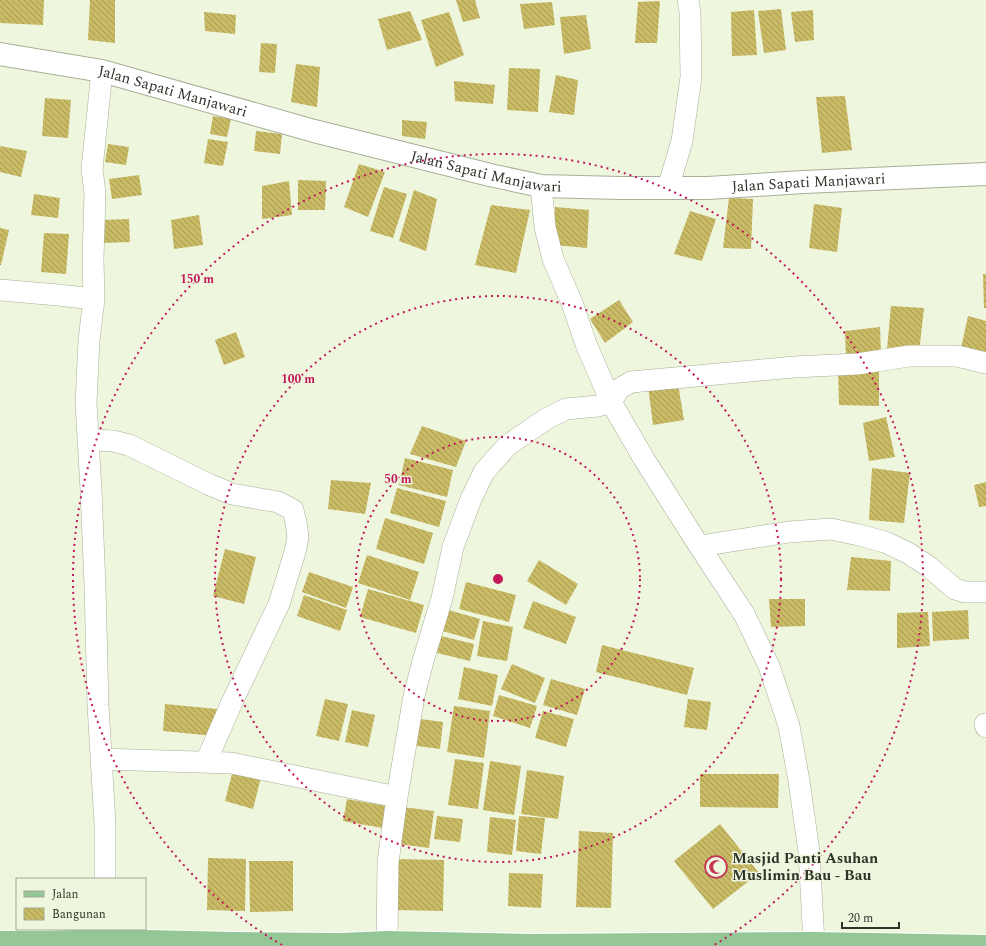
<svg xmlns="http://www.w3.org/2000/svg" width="986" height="946" viewBox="0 0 986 946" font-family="Spectral,serif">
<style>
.building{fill:url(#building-back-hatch)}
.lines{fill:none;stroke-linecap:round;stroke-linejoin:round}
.minor-casing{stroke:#a8af98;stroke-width:22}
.tertiary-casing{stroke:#a8af98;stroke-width:24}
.primary-casing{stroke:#fff;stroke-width:24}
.minor{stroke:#fff;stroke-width:21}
.tertiary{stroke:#fff;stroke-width:22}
.primary{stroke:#94c795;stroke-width:22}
.ring{fill:none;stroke:#c2185b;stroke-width:2;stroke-dasharray:2 4}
.labels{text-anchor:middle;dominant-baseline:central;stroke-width:3;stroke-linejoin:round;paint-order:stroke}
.street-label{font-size:15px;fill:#30332a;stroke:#eef6de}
.poi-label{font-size:15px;font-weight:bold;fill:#30332a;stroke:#eef6de;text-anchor:start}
.centre{fill:#c2185b;stroke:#eef6de;stroke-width:2}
.ring-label{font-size:12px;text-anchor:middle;font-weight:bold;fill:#c2185b;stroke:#eef6de;stroke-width:3;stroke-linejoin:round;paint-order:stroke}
</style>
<defs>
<pattern id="building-back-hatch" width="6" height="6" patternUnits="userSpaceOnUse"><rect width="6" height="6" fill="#c9ba65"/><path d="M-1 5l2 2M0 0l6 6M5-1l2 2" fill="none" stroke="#a49853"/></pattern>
</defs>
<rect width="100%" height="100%" fill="#eef6de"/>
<!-- building -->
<path class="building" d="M0 0H44L43 25 0 23Z
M90 0H115V43L88 40Z
M456 0H475L480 18 463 22Z
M660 1 657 43H635L638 2Z
M552 2 555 25 524 29 520 4Z
M781 9 786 50 764 53 758 11Z
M754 10 757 55 732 56 731 12Z
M813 10 814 40 795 42 791 12Z
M410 11 422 40 387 50 378 19Z
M204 12 236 15 235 34 205 31Z
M449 12 464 55 436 67 421 20Z
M586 15 591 49 564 54 560 17Z
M261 43 277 44 275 73 259 72Z
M296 64 320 67 317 107 291 102Z
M509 68 540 69 538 112 507 110Z
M556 75 578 80 574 115 549 112Z
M454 81 495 85 493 104 455 101Z
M845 96 852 150 822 153 816 97Z
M45 98 71 100 68 138 42 136Z
M213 116 231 119 227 137 210 134Z
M402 120 427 122 425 139 402 136Z
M256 131 282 134 280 154 254 151Z
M208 139 228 142 223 166 204 163Z
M108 144 129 147 126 165 105 162Z
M0 146 27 151 21 177 0 172Z
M359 164 385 172 368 217 344 207Z
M139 175 142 195 112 199 109 179Z
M298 180 326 181 325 210H298Z
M289 181 292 215 262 219V186Z
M384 187 407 194 393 238 370 231Z
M414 190 437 199 426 251 399 241Z
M34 194 60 198 58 218 31 215Z
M729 198 753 199 751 249 723 248Z
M814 204 842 208 837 252 809 248Z
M491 205 530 210 516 273 475 265Z
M555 207 589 210 587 248 554 245Z
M690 211 716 219 702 261 674 254Z
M199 215 203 245 174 249 171 220Z
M129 219 130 242 102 243 101 220Z
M0 228 9 230 1 265H0Z
M44 233 69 234 66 274 41 272Z
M983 274H986V308H984Z
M619 300 633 322 605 343 590 319Z
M891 306 924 308 919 353 887 349Z
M968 316 986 321V358L960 353Z
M880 327 881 353 846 358 845 331Z
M236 332 245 357 224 365 215 340Z
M879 366V406L839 405 838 369Z
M678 384 684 420 653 425 648 386Z
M886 417 895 457 869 461 863 423Z
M422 426 466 441 456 467 410 454Z
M405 458 453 470 447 497 399 485Z
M872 468 910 473 904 523 869 520Z
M331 480 371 483 365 514 328 509Z
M986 482V506L979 507 974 485Z
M397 488 446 501 439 527 390 513Z
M385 518 433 533 424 564 376 549Z
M225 549 256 557 244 604 213 596Z
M367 555 419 572 410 600 358 583Z
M851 557 891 561 890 591 847 590Z
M539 560 578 584 566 605 527 581Z
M309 572 353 587 346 608 302 592Z
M466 582 516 595 509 622 459 609Z
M368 589 424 605 416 633 360 617Z
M304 595 347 610 340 631 297 616Z
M769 599H805V626L771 627Z
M533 601 576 617 566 644 523 628Z
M445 609 480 619 474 640 439 630Z
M968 610 969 639 933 641 932 612Z
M928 612 930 646 897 648V613Z
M483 621 513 627 507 661 477 656Z
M437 635 474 644 470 661 433 652Z
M602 645 694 668 687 695 596 672Z
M512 664 545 678 535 703 501 689Z
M464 667 498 675 492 706 458 699Z
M551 679 585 689 577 715 543 705Z
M499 695 537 706 530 728 493 716Z
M325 699 348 704 339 741 316 736Z
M688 699 711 702 707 730 684 727Z
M165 704 217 709 214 736 163 731Z
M454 706 490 711 484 758 447 752Z
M352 710 375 715 368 747 345 742Z
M543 711 574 719 566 747 535 738Z
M413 718 443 722 440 749 410 745Z
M455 759 484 763 478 809 448 805Z
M490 761 521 766 514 815 483 810Z
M233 770 261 777 253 809 225 801Z
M527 770 564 776 558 819 521 814Z
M700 774H779L778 808 700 807Z
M347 799 386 806 382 828 343 821Z
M403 807 434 811 429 848 398 844Z
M437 816 463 819 460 842 434 839Z
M519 816 545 818 541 854 516 851Z
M490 817 516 820 512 855 487 852Z
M720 824 759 873 713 909 674 861Z
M579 831 613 833 611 908 576 907Z
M208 858 246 859 245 911 207 910Z
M395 859 444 860 443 911 395 910Z
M249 861H293V911L250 912Z
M509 873 543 874 541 908 508 906Z"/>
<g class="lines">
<!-- minor casing -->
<g class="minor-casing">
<path id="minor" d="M102 71 92 169 95 193 93 259 94 299 89 340 86 403 91 490 95 586 98 705 105 824V879
M541 186 545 227 553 259 572 303 586 344 611 402 644 459 696 541 744 614 769 666 789 726 799 781 809 852 814 943
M668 188 682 141 691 77 690 12 688 0
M0 290 58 295 94 299
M88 444 96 440 113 441 129 445 208 484 232 494 278 502 293 510 296 522 298 537 295 552 279 604 232 702 206 762
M700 546 789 532 831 529 859 535 885 542 908 553 928 566 955 589 965 592H986
M986 724H985L986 727
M101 759 231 763 397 797
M387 942 388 862 397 797 414 696 423 661 442 598 453 547 471 499 484 472 508 445 546 419 566 409 598 406 611 402 619 389 631 382 794 367 857 364 909 356H957L986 363"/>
</g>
<!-- tertiary casing -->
<g class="tertiary-casing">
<g id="tertiary">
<path id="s1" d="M0 54 102 71 314 131 490 175 541 186 620 188H708L804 182 986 174"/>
</g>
</g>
<!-- primary casing -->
<g class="primary-casing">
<path id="primary" d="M0 942H49L106 940 232 943 341 944 387 942 531 945 814 943 986 946"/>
</g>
<!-- minor -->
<use href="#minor" class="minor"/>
<!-- tertiary -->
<use href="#tertiary" class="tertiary"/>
<!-- primary -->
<use href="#primary" class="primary"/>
</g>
<!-- distance rings -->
<g class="ring">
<circle cx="498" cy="579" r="142"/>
<circle cx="498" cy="579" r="283"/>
<path d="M282 945A425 425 0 1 1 714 945"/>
</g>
<!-- icons -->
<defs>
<g id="mosque-ring" transform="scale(1.15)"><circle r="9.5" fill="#eef6de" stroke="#c53555" stroke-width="1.5"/><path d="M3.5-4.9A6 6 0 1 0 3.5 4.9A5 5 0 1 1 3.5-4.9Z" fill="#c53555"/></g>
</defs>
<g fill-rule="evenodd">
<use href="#mosque-ring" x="716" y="867"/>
</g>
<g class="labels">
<!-- street labels -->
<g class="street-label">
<text stroke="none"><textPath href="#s1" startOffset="177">Jalan Sapati Manjawari</textPath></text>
<text stroke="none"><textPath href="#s1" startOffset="501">Jalan Sapati Manjawari</textPath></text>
<text stroke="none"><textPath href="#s1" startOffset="825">Jalan Sapati Manjawari</textPath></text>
</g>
<!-- poi labels -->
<g class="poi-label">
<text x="732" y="858">Masjid Panti Asuhan<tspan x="732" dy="17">Muslimin Bau - Bau</tspan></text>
</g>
</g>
<circle cx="498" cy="579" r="6" class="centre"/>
<g class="ring-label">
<text x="197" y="283">150 m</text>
<text x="298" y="383">100 m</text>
<text x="398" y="483">50 m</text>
</g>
<!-- legend -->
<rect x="16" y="878" width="130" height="52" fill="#eef6de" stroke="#a2a896"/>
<rect x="24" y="891" width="20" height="6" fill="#94c795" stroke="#a2a896"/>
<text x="52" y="898" font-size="12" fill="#30332a">Jalan</text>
<rect x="24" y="908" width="20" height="12" fill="url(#building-back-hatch)" stroke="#a2a896"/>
<text x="52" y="918" font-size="12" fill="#30332a">Bangunan</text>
<!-- scale -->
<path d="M842 922v6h57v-6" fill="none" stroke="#30332a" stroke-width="2"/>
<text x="848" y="922" font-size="12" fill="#30332a" stroke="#eef6de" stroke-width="3" paint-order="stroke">20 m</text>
</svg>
